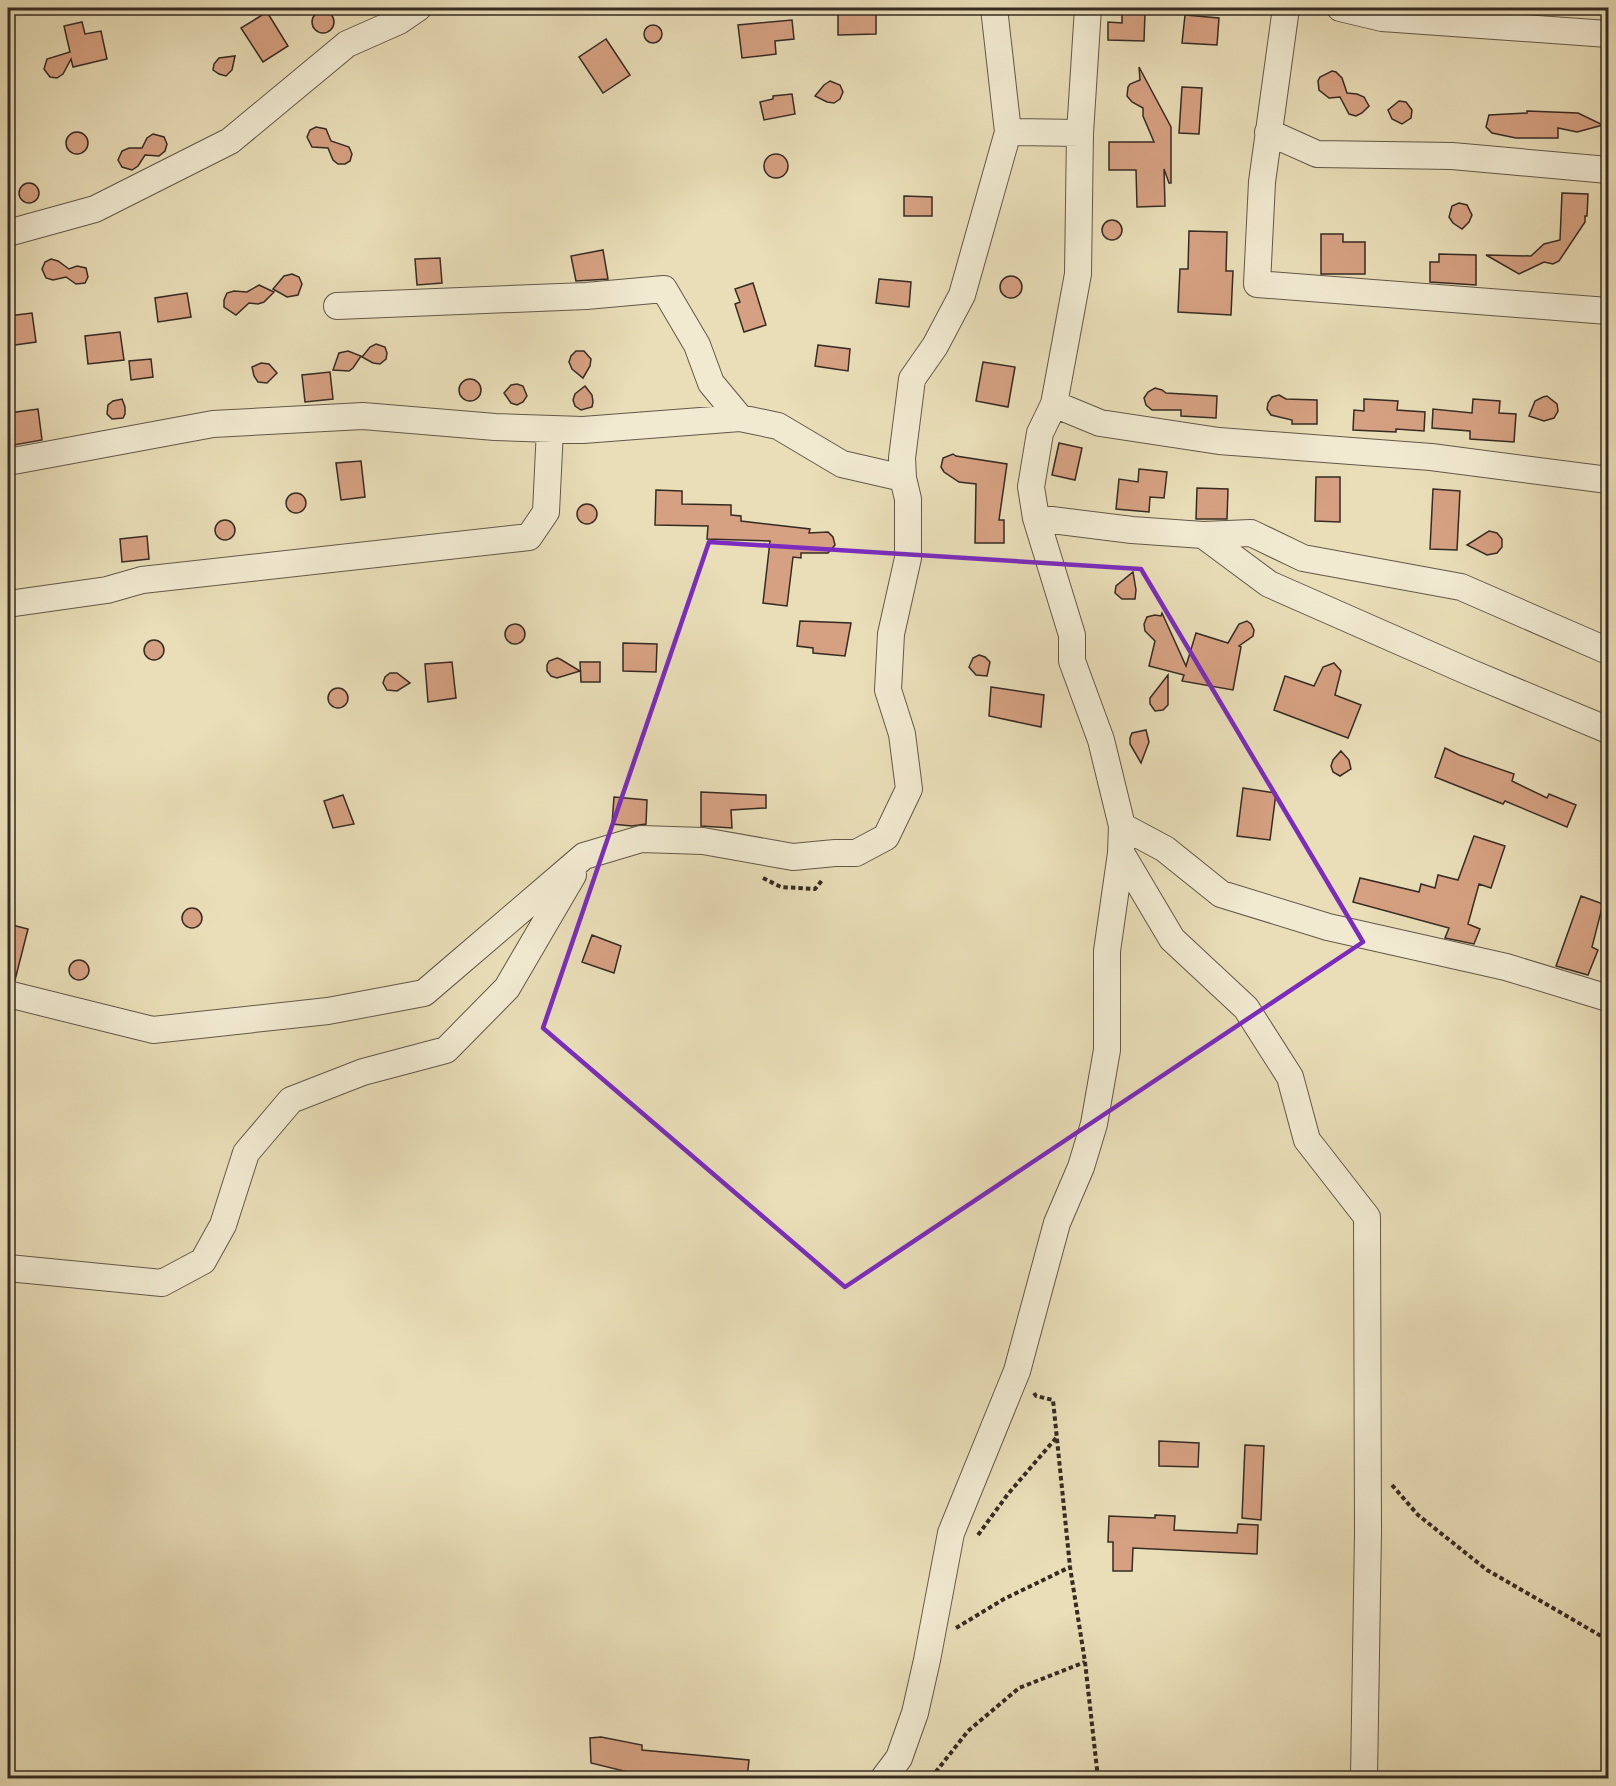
<svg xmlns="http://www.w3.org/2000/svg" width="1616" height="1786" viewBox="0 0 1616 1786" font-family="Vollkorn,serif">
<style>
.building{fill:#d6a182;stroke:#362b22;stroke-width:1.5}
.lines{fill:none;stroke-linecap:round;stroke-linejoin:round}
.minor-casing{stroke:#635848;stroke-width:28}
.path{stroke:#362b22;stroke-width:4;stroke-dasharray:4.5 3;stroke-linecap:butt}
.minor{stroke:#f1ead1;stroke-width:26}
.marked{fill:none;stroke:#7b2cbf;stroke-width:4.5;stroke-linejoin:round}
</style>
<rect width="100%" height="100%" fill="#e9deb8"/>
<filter id="stains"><feTurbulence type="fractalNoise" baseFrequency=".00333" numOctaves="4"/><feColorMatrix values="0 0 0 0 .2 0 0 0 0 .09 0 0 0 0 .02 0 0 0 .5 -.17"/></filter>
<radialGradient id="worn" r=".72"><stop offset=".6" stop-color="#630" stop-opacity="0"/><stop offset="1" stop-color="#630" stop-opacity=".3"/></radialGradient>
<!-- building -->
<path class="building" d="M838 8H857V10H876V34L838 35Z
M312 22a11 11 0 1 1 22 0a11 11 0 1 1-22 0Z
M267 12 288 46 263 62 241 28Z
M1122 13H1145L1144 41 1108 40V22L1122 23Z
M1185 15 1219 18 1217 45 1182 43Z
M792 20 794 39 775 41 776 54 742 58 738 25Z
M82 22 85 34 101 31 107 59 73 67 71 59 63 74 57 78 50 77 44 69 47 59 70 52 64 26Z
M644 34a9 9 0 1 1 18 0a9 9 0 1 1-18 0Z
M606 39 630 75 603 93 579 57Z
M235 56 232 70 226 76 219 74 213 70 214 64 219 58Z
M1139 67 1171 127V183H1169L1164 169 1165 206 1137 207 1136 170H1109V142H1154L1143 116V108L1132 102 1127 96 1128 87 1130 84 1140 80Z
M1332 71 1336 72 1342 78 1347 93 1357 94 1364 97 1369 106 1362 113 1356 116 1349 114 1340 97 1329 98 1319 90 1318 81 1320 77Z
M830 81 840 85 843 92 840 99 834 103 827 102 815 96 824 85Z
M1182 87 1202 88 1199 134 1179 133Z
M792 94 795 114 764 120 760 102 773 99V96Z
M1399 101 1406 102 1412 110 1411 118 1402 124 1392 119 1388 110Z
M1527 111 1578 113 1603 125 1577 132 1558 128V138H1516L1492 133 1486 127 1489 115 1527 113Z
M316 127 326 129 331 141 349 147 352 154 350 161 345 164H338L333 160 328 148 312 147 307 137 310 130Z
M66 143a11 11 0 1 1 22 0a11 11 0 1 1-22 0Z
M153 134 164 137 167 144 165 151 159 156 145 155 138 166 132 170 122 167 118 160 122 151 129 148H142L147 138Z
M764 166a12 12 0 1 1 24 0a12 12 0 1 1-24 0Z
M19 193a10 10 0 1 1 20 0a10 10 0 1 1-20 0Z
M1562 193 1588 194 1587 216H1585V222L1559 261 1553 264 1544 262 1519 274 1486 255 1531 256 1544 244 1560 240Z
M904 196 932 197V216H904Z
M1459 203 1467 205 1472 215 1469 222 1462 229 1453 223 1449 217 1452 206Z
M1102 230a10 10 0 1 1 20 0a10 10 0 1 1-20 0Z
M1189 231 1227 232 1226 271H1233L1231 315 1178 312 1180 269H1188Z
M1321 234H1343V242H1365V274H1321Z
M603 250 608 279 576 281 571 256Z
M1439 254 1476 255V285L1430 282V262H1439Z
M440 258 442 283 417 285 415 259Z
M51 259 58 261 69 269 77 266 86 268 88 277 85 283 76 284 66 277 53 280 46 278 42 269 45 262Z
M292 274 299 277 302 284 298 295 287 297 273 289 284 276Z
M1000 287a11 11 0 1 1 22 0a11 11 0 1 1-22 0Z
M879 279 911 282 909 307 876 303Z
M753 283 766 325 744 332 735 304 740 302 735 289Z
M259 285 274 292 264 302 258 304 249 303 236 315 224 307V300L227 293 234 291 247 292Z
M187 293 191 317 158 322 155 298Z
M32 313 36 342 8 346V316Z
M120 332 124 360 88 364 85 336Z
M376 344 385 347 387 353 386 359 380 364 373 363 362 357 370 347Z
M818 345 850 349 848 371 815 366Z
M348 351 361 356 353 368 349 371 333 370 339 353Z
M576 351H584L591 359 590 366 583 378 572 369 569 362 571 356Z
M151 359 153 377 131 380 129 361Z
M983 362 1015 367 1008 407 976 401Z
M261 363 269 364 277 373 267 383 258 382 254 376 252 367Z
M330 372 333 399 305 402 302 375Z
M459 390a11 11 0 1 1 22 0a11 11 0 1 1-22 0Z
M517 384 523 386 527 396 523 402 517 405 511 403 504 393 511 385Z
M585 386 592 395 593 402 592 407 581 410 575 406 573 400 575 394Z
M1155 388 1162 390 1166 393 1217 396 1216 418 1181 416V410H1152L1146 405 1144 398 1148 392Z
M1279 395 1286 399 1317 400V424H1292V420L1271 415 1267 409 1268 403 1272 397Z
M1547 396 1557 404 1558 411 1554 418 1544 421 1529 416 1535 401 1543 397Z
M122 399 125 407V414L123 418 112 419 107 414 108 405 113 401Z
M1364 399 1398 401 1397 410 1425 412 1424 431 1396 429V432L1353 430 1354 410 1364 411Z
M1473 399 1500 401 1499 413 1516 414 1514 442 1470 439V431L1432 428 1433 409 1472 413Z
M38 409 42 440 14 445 9 413Z
M1059 443 1082 448 1075 480 1052 475Z
M953 454 956 456 1007 464 999 520H1004V543H975L976 484 959 482 944 472 941 467 943 458Z
M361 461 365 497 341 500 336 463Z
M1139 469 1167 472 1164 498 1150 497 1149 512 1116 509 1119 479 1138 482Z
M1316 477H1340V522L1315 521Z
M1197 488 1228 489 1227 519H1196Z
M1433 489 1460 491 1457 550 1430 549Z
M656 490 682 491V504L731 505V515L741 516V521L810 529 809 533 828 532 833 537 835 545 828 553H801V558L793 557 787 606 763 603 770 541 707 539 708 526 655 525Z
M286 503a10 10 0 1 1 20 0a10 10 0 1 1-20 0Z
M577 514a10 10 0 1 1 20 0a10 10 0 1 1-20 0Z
M215 530a10 10 0 1 1 20 0a10 10 0 1 1-20 0Z
M1489 531 1497 533 1502 539V547L1497 553 1487 555 1467 545Z
M147 536 149 559 122 562 120 539Z
M1133 572 1136 590 1135 599H1122L1115 593 1116 586Z
M1162 613 1186 666 1196 633 1228 643 1239 624 1247 621 1251 624 1254 630 1253 636 1239 646 1241 647 1233 690 1182 681 1184 675 1149 666 1155 641 1145 631 1144 624 1147 617 1155 615 1161 616Z
M800 621 851 623 845 656 813 653V648L797 646Z
M505 634a10 10 0 1 1 20 0a10 10 0 1 1-20 0Z
M144 650a10 10 0 1 1 20 0a10 10 0 1 1-20 0Z
M623 643 657 644 656 672 623 671Z
M979 655 985 657 990 662 987 676 976 675 969 667 973 658Z
M557 658 560 659 580 671 557 678 551 676 547 671V665L549 661Z
M452 662 456 698 428 702 425 664Z
M580 662H600V682H581Z
M1334 663 1341 671 1335 695 1361 705 1348 738 1274 710 1285 676 1314 686 1323 667Z
M390 673H397L410 683 397 691 387 690 383 683 385 677Z
M1168 675V705L1163 710 1155 711 1150 704V698Z
M991 687 1044 695 1041 727 989 716Z
M328 698a10 10 0 1 1 20 0a10 10 0 1 1-20 0Z
M1146 730 1149 742 1141 763 1130 744V738L1132 733Z
M1445 748 1459 755 1514 774 1512 781 1547 798 1549 794 1576 805 1567 827 1505 801 1503 804 1435 777Z
M1341 751 1349 760 1351 769 1340 776 1333 772 1331 766 1333 760Z
M1243 788 1276 793 1270 840 1237 836Z
M701 792 766 795V808L731 810 732 828 701 826Z
M343 795 354 824 333 828 324 801Z
M614 797 647 800 646 824 632 826 612 824Z
M1474 836 1505 846 1491 888 1479 884 1468 924 1480 929 1474 944 1445 938 1449 928 1353 902 1360 878 1419 892 1421 884 1435 888 1438 875 1458 880Z
M1581 896 1603 904 1592 947 1598 950 1588 975 1556 966Z
M182 918a10 10 0 1 1 20 0a10 10 0 1 1-20 0Z
M8 924 28 929 15 980 8 979Z
M592 935 621 946 614 973 582 962Z
M69 970a10 10 0 1 1 20 0a10 10 0 1 1-20 0Z
M1159 1441 1199 1443 1198 1467 1159 1466Z
M1245 1445 1264 1446 1261 1520 1242 1518Z
M1155 1515 1175 1516 1174 1530 1237 1533 1238 1524 1258 1525 1257 1554 1133 1548 1132 1571H1113V1542H1108L1109 1516 1155 1518Z
M601 1737 642 1745V1750L749 1760 747 1779H670V1776L640 1775 591 1763 590 1738Z"/>
<g class="lines">
<!-- minor casing -->
<g class="minor-casing">
<path id="minor" d="M994 8 1008 132
M1286 8 1262 182 1257 284 1608 311
M1340 8 1382 18 1608 34
M1268 132 1317 154 1452 156 1608 170
M8 233 95 209 230 141 347 44 399 21 418 8
M337 306 586 296 664 289 697 345 711 383 740 418 778 426 842 464 903 478 902 458 912 379 935 346 962 295 1008 132 1080 133
M1054 404 1100 423 1219 441 1431 457 1608 480
M8 462 213 424 363 416 495 427 583 430 740 418
M1036 518 1132 530 1203 535 1269 584 1469 672 1608 730
M1203 535 1251 533 1303 558 1461 587 1608 651
M8 604 107 590 142 580 529 537 546 512 550 429
M1122 826 1165 849 1221 894 1328 927 1506 967 1608 998
M1121 853 1172 939 1246 1008 1290 1077 1307 1140 1367 1217 1368 1532 1364 1778
M8 994 153 1030 328 1011 424 993 584 856 641 839 703 841 793 857 835 853H856L886 837 909 789 902 734 888 690 891 634 908 558V499L903 478
M8 1268 162 1283 203 1261 223 1225 246 1153 291 1100 363 1072 446 1050 507 988 573 875
M884 1778 899 1758 915 1713 927 1660 951 1533 1017 1371 1057 1223 1081 1167 1094 1124 1107 1050V951L1121 853 1122 826 1101 740 1072 661V635L1036 518 1031 487 1040 433 1054 404 1078 274 1080 133 1088 8"/>
</g>
<!-- path -->
<path class="path" d="M763 878 781 887 815 889 823 879
M1034 1393 1036 1396 1053 1400 1070 1567 1085 1662 1098 1778
M1392 1485 1418 1515 1487 1570 1608 1640
M978 1535 1008 1494 1056 1438
M956 1628 1004 1599 1070 1567
M917 1772 926 1778
M1295 1775 1342 1773
M931 1778 968 1731 1019 1688 1085 1662"/>
<!-- minor -->
<use href="#minor" class="minor"/>
</g>
<!-- marked area -->
<path class="marked" d="M709 542 1141 569 1363 942 845 1287 543 1028Z"/>
<!-- margin -->
<rect width="1616" height="1786" fill="none" stroke="#e9deb8" stroke-width="30"/>
<rect x="9" y="9" width="1598" height="1768" fill="none" stroke="#362b22" stroke-width="3"/>
<rect x="15" y="15" width="1586" height="1756" fill="none" stroke="#362b22" stroke-width="1.5"/>
<rect width="100%" height="100%" filter="url(#stains)"/>
<rect width="100%" height="100%" fill="url(#worn)"/>
</svg>
